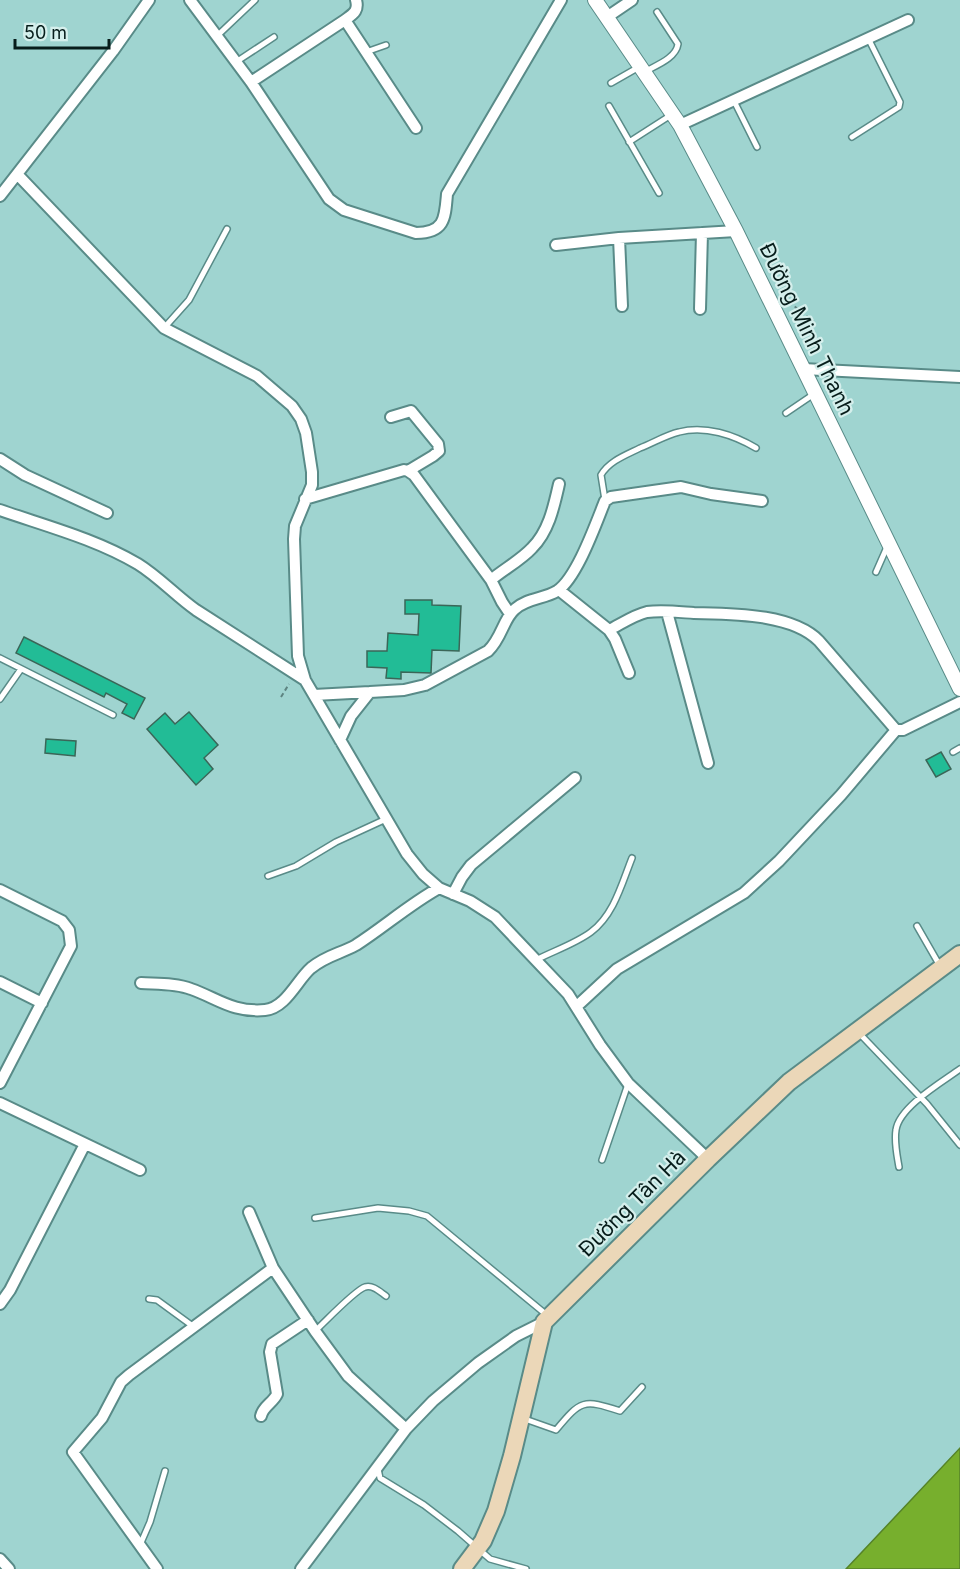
<svg xmlns="http://www.w3.org/2000/svg" width="960" height="1569" viewBox="0 0 960 1569" font-family="Inter,sans-serif">
<style>
.water{fill:#77af2d;stroke:#558328;stroke-width:1.5}
.building{fill:#22bc96;stroke:#3b6658;stroke-width:1.5}
.lines{fill:none;stroke-linecap:round;stroke-linejoin:round}
.service-casing{stroke:#598b88;stroke-width:8}
.minor-casing{stroke:#598b88;stroke-width:14}
.tertiary-casing{stroke:#598b88;stroke-width:16}
.secondary-casing{stroke:#598b88;stroke-width:20}
.path{stroke:#5d8481;stroke-width:2;stroke-dasharray:4.5 3;stroke-linecap:butt}
.service{stroke:#fff;stroke-width:5}
.minor{stroke:#fff;stroke-width:10}
.tertiary{stroke:#fff;stroke-width:14}
.secondary{stroke:#ebd7b8;stroke-width:16}
.labels{text-anchor:middle;dominant-baseline:central;stroke-width:4.5;stroke-linejoin:round;paint-order:stroke}
.street-label{font-size:21px;fill:#071d1b;stroke:#d5efec}
</style>
<rect width="100%" height="100%" fill="#9fd4d0"/>
<!-- water -->
<path class="water" d="M960 1448V1569H846Z"/>
<!-- building -->
<path class="building" d="M405 600H432V605L461 606 459 651 432 650 431 673 401 672V679L386 678 387 668 367 667V651H387L388 633 418 635 419 614H405Z
M24 637 145 698 134 719 122 713 127 704 106 693 104 697 16 653Z
M189 712 218 745 204 758 213 769 196 785 147 729 165 713 175 724Z
M46 739 76 741 75 756 45 753Z
M941 752 951 769 936 777 926 760Z"/>
<g class="lines">
<!-- service casing -->
<g class="service-casing">
<path id="service" d="M217 36 255 0
M366 52 386 45
M236 62 274 37
M646 71C657 65 676 58 678 44L657 12
M611 83 639 67
M734 101 757 147
M609 106 659 193
M852 137 899 107 900 102 868 38
M629 142 671 115
M164 328 189 300 227 229
M786 413 814 394
M605 500 601 475C609 461 626 455 640 448 653 443 666 435 679 432 705 425 734 435 756 448
M876 572 887 547
M0 658 113 715
M0 699 21 669
M953 752 960 748
M268 876 296 866 336 842 386 819
M917 926 940 966
M536 960C553 951 575 944 591 932 614 915 622 883 632 858
M858 1032 927 1104 960 1145
M602 1160 628 1084
M899 1167C897 1155 894 1142 896 1130 899 1107 942 1082 960 1069
M315 1218 378 1208 409 1211 427 1216 548 1316
M149 1299 157 1300 194 1327
M315 1331C325 1322 355 1290 365 1287 373 1285 379 1291 386 1296
M522 1418 556 1430C581 1400 583 1399 620 1411L642 1387
M378 1469 380 1478 424 1505 458 1531 490 1559 526 1569
M140 1545 150 1522 165 1471"/>
</g>
<!-- minor casing -->
<g class="minor-casing">
<path id="minor" d="M190 0 251 82 329 199 344 210 416 233C445 233 445 218 447 194L561 0
M607 17 632 0
M345 20 416 128
M251 82 345 20C353 14 359 11 356 0
M680 125 908 20
M17 174 164 328 257 376 292 406 301 419 306 433 312 472V485L295 526 294 539 298 656 305 680 407 854 423 874 439 888 470 901 495 917 568 994 600 1045 628 1083 708 1159
M0 196 113 51 149 0
M619 238 622 306
M556 245 619 238 736 231
M700 309 702 233
M803 369 960 377
M0 459 25 475 107 513
M408 471 414 475 491 580 502 602 510 614
M305 499 404 470 408 471 433 456 439 451 438 444 411 411 391 417
M0 510C46 526 96 539 138 564 159 577 176 596 196 610L305 680
M491 580C504 569 521 560 532 548 549 531 554 506 559 484
M559 590 609 630 615 639 629 673
M667 612 708 763
M609 630C621 624 634 615 647 612 662 610 679 612 694 613 730 614 792 613 819 641L896 730
M314 695 370 692
M340 740 351 716 370 692 404 690 425 685 488 651C502 638 503 619 515 609 527 598 544 599 557 591 577 578 596 523 605 501L611 497 681 487 711 494 762 501
M0 890 62 921 69 930 71 946 0 1083
M453 894 462 877 471 865 575 778
M0 982 42 1003
M141 983C156 984 176 983 191 989 217 998 233 1013 265 1010 286 1008 297 980 311 968 327 955 340 954 356 945 384 927 410 904 439 888
M577 1006 617 969 744 893 779 861 841 795 896 730H903L960 702
M0 1103 140 1170
M249 1212 273 1268 315 1331 348 1376 406 1429
M0 1304 10 1290 85 1144
M261 1416C263 1406 273 1403 277 1394L270 1352 272 1344 308 1320
M0 1559 9 1569
M157 1569 73 1452 102 1418 121 1382 129 1375 273 1268
M301 1569 406 1429 433 1401 478 1363 516 1336 544 1322"/>
</g>
<!-- tertiary casing -->
<g class="tertiary-casing">
<path id="tertiary" d="M595 0 680 125 736 231 960 689"/>
</g>
<!-- secondary casing -->
<g class="secondary-casing">
<path id="secondary" d="M462 1569 483 1541 496 1511 512 1456 544 1322 708 1159 789 1082 960 954"/>
</g>
<!-- path -->
<path class="path" d="M783 297 814 322
M281 697 289 684"/>
<!-- service -->
<use href="#service" class="service"/>
<!-- minor -->
<use href="#minor" class="minor"/>
<!-- tertiary -->
<use href="#tertiary" class="tertiary"/>
<!-- secondary -->
<use href="#secondary" class="secondary"/>
</g>
<g class="labels">
<!-- street labels -->
<g class="street-label">
<text transform="translate(807 329) rotate(64)">Đường Minh Thanh</text>
<text transform="translate(632 1203) rotate(-45)">Đường Tân Hà</text>
</g>
</g>
<!-- scale -->
<path d="M15 39v9h94v-9" fill="none" stroke="#071d1b" stroke-width="3"/>
<text x="24" y="39" font-size="18" fill="#071d1b" stroke="#d5efec" stroke-width="4.5" paint-order="stroke">50 m</text>
</svg>
